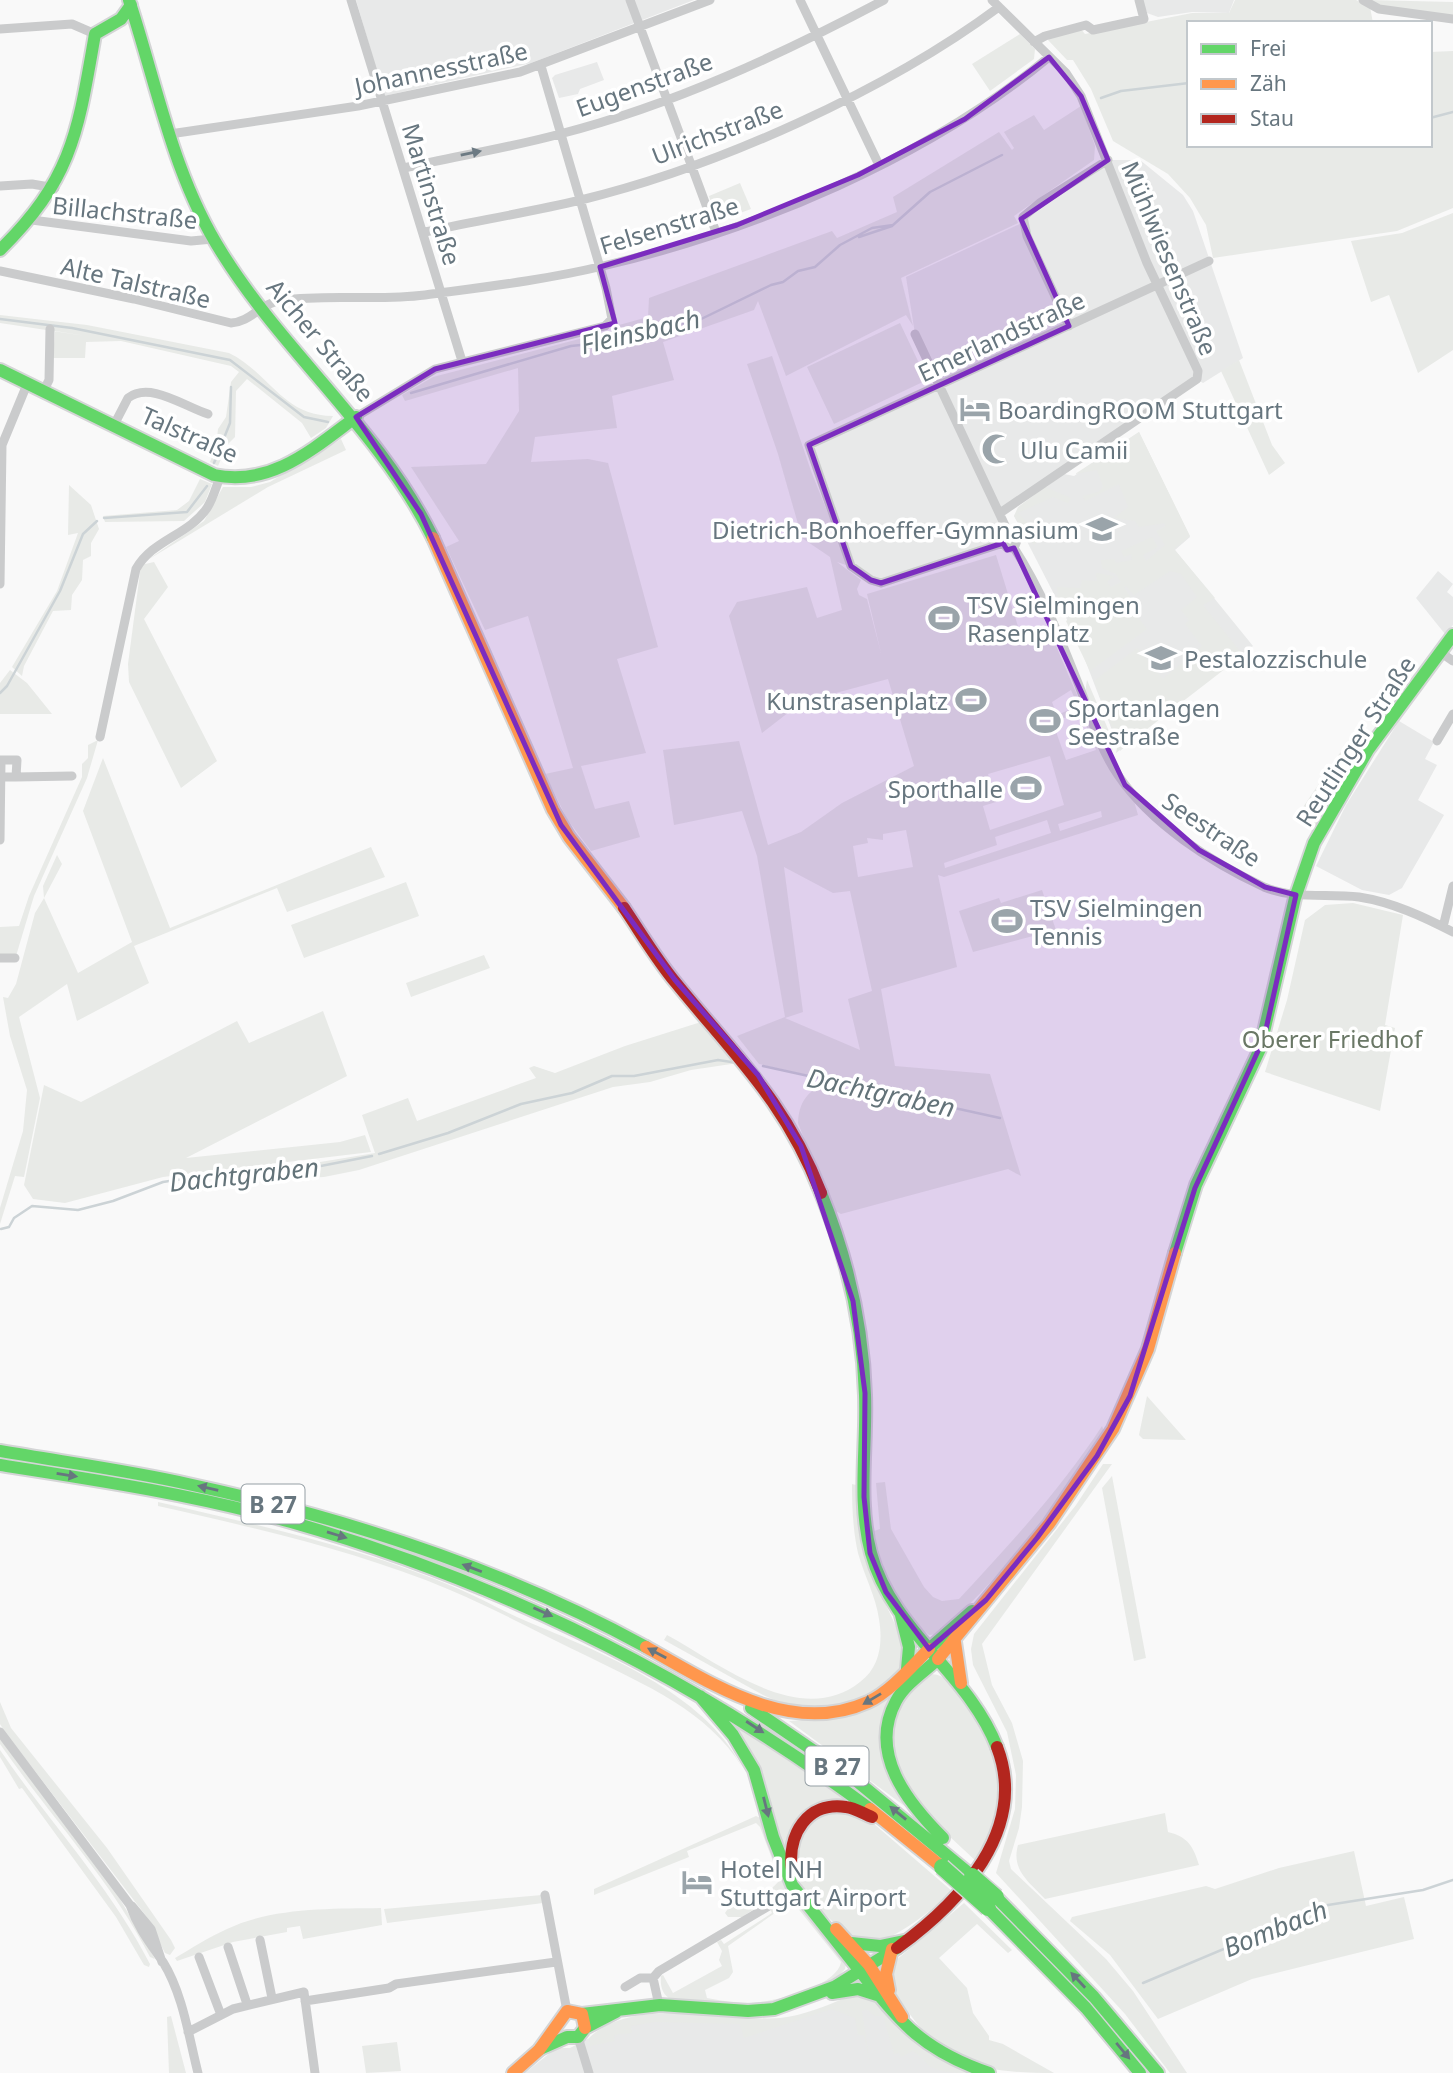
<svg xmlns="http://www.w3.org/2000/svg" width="1453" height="2073" viewBox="0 0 1453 2073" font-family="'Noto Sans',sans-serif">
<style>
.built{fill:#e8e9e9}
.green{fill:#e8eae7;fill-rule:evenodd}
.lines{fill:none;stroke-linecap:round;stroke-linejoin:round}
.stream{stroke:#ccd3d6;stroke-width:2.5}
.fast-casing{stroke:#d4d5d6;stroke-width:16}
.slow-casing{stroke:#d4d5d6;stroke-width:16}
.jam-casing{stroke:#d4d5d6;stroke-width:16}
.street{stroke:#cacbcc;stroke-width:9}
.fast{stroke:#63d668;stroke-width:12}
.slow{stroke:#ff974d;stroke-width:12}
.jam{stroke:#b3261e;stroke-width:12}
.fast-bridge-casing{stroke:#d4d5d5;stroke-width:19;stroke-linecap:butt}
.fast-bridge{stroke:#63d668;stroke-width:16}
.oneway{fill:#6c7a83}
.oneway2{fill:#67767f}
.marked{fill:#7b2cbf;fill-opacity:0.2;stroke:#7b2cbf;stroke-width:5;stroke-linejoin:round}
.labels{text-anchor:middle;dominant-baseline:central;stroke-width:7;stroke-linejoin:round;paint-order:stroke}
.shield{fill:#fff;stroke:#959fa5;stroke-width:2}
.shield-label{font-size:23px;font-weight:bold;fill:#67767f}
.street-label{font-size:24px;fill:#67767f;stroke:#fff}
.poi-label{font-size:24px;fill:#67767f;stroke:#fff;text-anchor:start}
.park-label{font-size:24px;fill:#6a7866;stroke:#fff}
.water-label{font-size:26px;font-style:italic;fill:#637379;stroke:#fff}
</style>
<rect width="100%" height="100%" fill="#f9f9f9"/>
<!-- built -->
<path class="built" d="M356 0H694L531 63 384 96Z
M1142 0H1234L1229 13 1192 12 1158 17 1147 13Z
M597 62 604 80 580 89 578 94 559 98 552 78 555 75Z
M1108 160H1140L1183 195 1193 211 1243 358 1203 383 1196 379 1000 512 1007 535 1003 541 881 583 856 570 809 445 938 386 915 334 906 277 1022 223 1023 217Z
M1139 432 1190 537 1175 550 1253 646 1182 698 1120 751 1077 639 1014 516 1019 507 1064 474 1074 476Z
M1438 571 1453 584 1447 592 1453 597V625L1445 634 1416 598Z
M1399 721 1434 742 1425 759 1437 765 1418 800 1444 815 1402 888 1389 895 1362 890 1316 866 1346 805Z
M866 2000 933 2060 963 2073H525L556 2048H570L620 2022 790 2019Z"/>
<!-- green -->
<path class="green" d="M1235 0H1356L1370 7 1373 23H1189V145H1430V52L1453 51V208L1397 231 1213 258 1206 225 1190 198 1168 174 1113 141 1091 89 1073 60H1067L1048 40 1051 36 1080 28 1085 34 1192 13H1229Z
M1368 0 1453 2V16L1379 6Z
M1020 34 1035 49 1034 59 990 91 972 64Z
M1081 106 1095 146 1094 160 1014 216 1018 223 901 278 913 326 906 315 786 376 758 301 754 310 663 342 674 380 612 396 617 428 535 437 531 462 588 459 608 463 658 647 617 659 646 753 581 766 595 809 629 801 640 837 591 851 567 819 545 774 573 768 528 616 485 630 446 547 459 541 411 467 486 464 519 411 518 368 405 401 402 395 433 377 614 330 619 325 648 317 649 298 832 231 837 238 897 212 893 197 999 132 1012 150 1014 148 1004 132 1034 115 1044 130Z
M740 183 751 209 721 220 716 217 709 196Z
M1453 213V350L1418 373 1389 295 1371 302 1351 241 1402 233Z
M0 315 87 325 229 353C270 373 282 416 333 416L326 428 311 438 302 423 247 379 236 391 235 437 227 445 218 466 210 462 216 447 218 429 226 417 231 382 239 372 231 366 121 341 86 342 85 358H53L55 331 86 336 0 323Z
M900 323 927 380 834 424 807 367Z
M772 356 811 471 849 566 837 562 861 580 857 589 859 595 867 599 881 653 867 594 996 555 1020 633 1050 632 1084 711 1134 801 1138 815 944 877 938 875 957 967 881 989 895 1066 990 1074 1021 1176 1008 1169 841 1214 832 1209 798 1123C799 1103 806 1093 823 1084L982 1114 759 1064 737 1036 785 1017 757 856 742 811 674 825 663 750 739 741 768 845 801 832 842 803 914 766 888 679 802 702 762 733 729 616 737 602 807 587 817 618 842 610 830 557 802 538 778 454 747 364ZM1071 690 1078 706 1057 715 1052 702ZM1080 711 1096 750 1066 760 1053 723ZM1050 756 1064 805 990 830 983 806 996 802 988 774ZM1101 811 1102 817 1060 831 1058 824ZM1047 820 1051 833 945 868 944 863 997 845 995 837ZM906 830 913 867 858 877 853 846 868 843 867 838 883 840V834ZM784 867 833 893 850 891 872 991 848 999 860 1050 785 1018 803 1012Z
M1239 360 1272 445 1285 463 1269 475 1221 371Z
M1139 432 1190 536 1174 549 1215 598 1203 605 1243 655 1116 753 1118 743 1094 681 1137 648 1163 679 1202 646 1185 624 1189 620 1181 610 1197 597 1181 574 1170 571 1134 595 1126 586 1124 587 1134 602 1130 607 1147 629 1090 671 1066 621 1070 618 1058 603 1057 587 1080 588 1082 580 1097 581 1096 573 1115 576 1107 582 1111 587 1121 582 1116 574 1102 568 1101 560 1114 559 1116 563 1132 560 1131 554 1124 557 1121 551 1152 537 1158 547 1143 555 1146 561 1165 545 1156 531 1166 526 1164 523 1139 527 1135 521 1114 518 1128 507 1119 484 1085 501 1083 496 1098 492 1103 487 1097 470 1075 474Z
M341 439 346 450 268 487 146 561 204 521 223 487H251L270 482Z
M200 479 212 484 205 502 184 521 105 522 103 516 177 510 189 501Z
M69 485 91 505 99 529 91 543V556L83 560 82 580 72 595 71 610 53 611 24 666 22 676 12 667 57 591 78 533 68 535Z
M1045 487 1071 498 1068 503 1053 497 1018 513 1042 537 1034 545 1014 516 1018 507Z
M154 562 168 587 144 619 217 761 181 788 129 682 128 664 141 565Z
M10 670 27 683 52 714H0V683Z
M1087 680 1114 743 1112 751 1085 693Z
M98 740 87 778 34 896 16 956H0V927L19 926 29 896 82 777V764L88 758V745Z
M1344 747 1357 761 1312 831 1295 819Z
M103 758 170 928 371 847 385 877 287 912 277 888 134 946 149 983 77 1021 67 984 19 1017 40 1098 24 1177 15 1176 0 1224V1208L23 1131 27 1090 10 1036 3 997 8 998 16 984 35 913 44 898 43 886 57 855 62 864 44 898 78 973 132 942 83 811Z
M406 882 419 916 304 958 291 925Z
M1042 890 1056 930 973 952 959 911 999 898 1001 903Z
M1353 903 1403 915 1385 1025 1395 1028 1380 1111 1265 1072 1287 1000 1305 920 1325 905Z
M484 955 490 968 411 997 406 983Z
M323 1011 347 1076 186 1158 340 1142 365 1135 371 1152 163 1177 65 1203 33 1199 24 1185 44 1085 81 1102 237 1021 249 1043Z
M701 1022 738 1063 691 1070 650 1082 613 1087 359 1170 324 1177 285 1179 272 1169 274 1165 308 1164 375 1153 362 1115 408 1098 417 1121 536 1078 529 1068 534 1066 555 1073 625 1046Z
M1147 1396 1186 1440 1143 1439 1139 1435Z
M1102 1426 1105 1434C1060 1506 1002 1575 939 1634L929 1635C897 1608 882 1570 874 1531L880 1529 876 1483 885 1482 891 1529 924 1587 933 1597 942 1601 959 1599C1010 1544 1061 1489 1102 1426Z
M1103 1464H1112L982 1644 992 1685 1012 1723 1023 1761 1022 1807 1019 1828 1009 1861 1011 1869 1106 1959 1133 1991 1187 2073H1170L1125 2014 996 1873 1015 1809 1016 1775 1007 1732 973 1665 971 1649 974 1634 1076 1505Z
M1112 1476 1146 1658 1134 1661 1102 1488Z
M852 1484 860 1486 873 1577 900 1635 904 1663 886 1684 841 1708 797 1710 763 1695 664 1640 667 1635C722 1665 801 1729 860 1682 880 1667 883 1643 879 1619 876 1597 864 1575 858 1553 853 1531 852 1507 852 1484Z
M158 1502C259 1525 363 1548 459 1589 482 1599 503 1611 526 1621 600 1652 705 1693 742 1767 708 1711 645 1685 589 1657 543 1635 497 1610 450 1590 357 1551 255 1528 158 1506Z
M930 1674C946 1674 955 1687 963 1699 1003 1755 1010 1801 977 1862 936 1823 862 1764 903 1700 909 1690 921 1682 930 1674Z
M895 1688 883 1717 910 1810 789 1721 805 1720Z
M0 1702 11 1728 107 1848 171 1940 175 1948 170 1955 165 1953 146 1916 5 1732 0 1724Z
M729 1720 844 1799 817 1807 785 1856Z
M0 1739 117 1894 155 1959 150 1957C111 1880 49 1815 0 1744Z
M0 1750C49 1822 110 1886 150 1964L149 1967 144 1965 116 1917 22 1788 19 1789 0 1757Z
M823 1812 866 1817 953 1892C937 1905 897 1939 877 1941 846 1945 800 1894 794 1866 792 1858 795 1847 795 1839Z
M1165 1813 1168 1832C1188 1837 1193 1846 1199 1865L1045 1899C1029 1882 1011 1870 1018 1845Z
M756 1816 763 1819 846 1964 845 1969C812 2009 748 2006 703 2003 693 2002 679 2004 671 1999 662 1995 660 1985 661 1976L663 1975 673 1993 722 1966 719 1960 722 1951 717 1942 721 1940 724 1944 772 1913 770 1909 782 1899 777 1894 742 1917H728L725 1913 731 1904C753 1904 765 1896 780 1880L760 1827 756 1823 687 1851 689 1857 594 1895V1889ZM792 1901 841 1962C837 1987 773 2002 751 2003 736 2003 722 2001 707 1998L705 1990 729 1978 733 1972 728 1946Z
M1354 1851 1366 1906 1404 1897 1414 1939 1252 1979 1158 2019 1110 1955 1070 1921 1072 1917 1206 1886 1215 1889 1279 1868Z
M542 1895 543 1903 387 1923 384 1909Z
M964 1903 1012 1950 1008 1953 977 1924 939 1958 967 1988 973 2013 989 2036V2040L1003 2044 1054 2073C970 2073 936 2061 892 1987L895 1961Z
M381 1908 382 1925 303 1939 300 1926 287 1928V1932L233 1942 177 1961 175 1958C192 1948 209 1937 227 1929 274 1907 330 1909 381 1908Z
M848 1997 873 1998 930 2054 972 2073C958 2073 943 2073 931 2067 924 2062 921 2056 913 2051L901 2057 899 2053 894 2054 883 2016H875L866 2009 862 2011 870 2063 864 2035H858L855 2018 832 2009 744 2038 740 2024 654 2022 631 2026 632 2033 614 2035 615 2041 590 2046 589 2038C633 1995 725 2022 780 2018 803 2016 827 2005 848 1997Z
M171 2016 186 2073H169L167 2017Z
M397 2042 401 2071 366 2073 362 2046Z"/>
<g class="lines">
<!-- stream -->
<path class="stream" d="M1101 98 1121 91 1189 83
M1430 118 1453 112
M859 237 892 226
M0 319 72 328 230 360 304 417 328 422
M411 393 571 346 610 342 675 323 691 324 771 285 783 282 798 271 815 267 840 245 872 228 893 225 930 192 1002 155
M214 463 230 423 231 387
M104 518 187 512 207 486
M0 693 7 686 60 591 83 534 97 521
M763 1066 1000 1118
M379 1154 448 1133 521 1104 572 1093 612 1076H634L718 1060 738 1063
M1 1229 9 1227 14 1218 32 1206 78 1210 113 1201 163 1182 254 1168 290 1172 372 1156
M1143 1983 1328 1905 1423 1890 1453 1880"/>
<!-- fast casing -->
<g class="fast-casing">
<path id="fast" d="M129 0C157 85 173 176 222 253 285 354 380 430 433 538
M0 250C73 178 78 131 95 34L121 19 131 5
M0 370 214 475C271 487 313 449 356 417
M821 1193C847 1257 863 1326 865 1395 867 1447 857 1502 871 1553 892 1631 969 1674 997 1747
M1175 1253 1196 1185 1260 1049 1295 898 1314 843 1368 750 1453 635
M0 1451C63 1462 126 1470 188 1484 346 1518 504 1569 646 1647
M0 1465C97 1480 196 1495 291 1522 502 1582 694 1678 870 1809
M901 1615 909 1647 907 1669
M929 1649 972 1611
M938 1659C924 1672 905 1684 896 1701 868 1753 907 1802 943 1838
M700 1696 733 1735 754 1770 773 1837 792 1885 860 1971
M751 1708 852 1777 972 1876
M996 1897 1094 1997 1158 2073
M988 1908 1086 2008 1140 2073
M851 1943 880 1946 904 1941
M860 1971C900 2024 925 2051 989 2073
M832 1993 858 1989 877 1995
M582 2014 660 2005 748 2011 774 2009 834 1987 897 1948
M540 2049 567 2037H578L585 2028 616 2012"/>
</g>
<!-- slow casing -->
<g class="slow-casing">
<path id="slow" d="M433 538 553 810 569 837 624 908
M955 1642 961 1683
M646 1647C712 1684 791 1737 868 1702 891 1691 911 1667 929 1649
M938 1659 1049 1524 1113 1429 1148 1349 1175 1253
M870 1809 942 1867
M836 1929 869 1965
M869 1965 902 2017
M889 1990 886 1974 892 1949
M513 2073 539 2050 567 2011 582 2014 585 2028"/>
</g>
<!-- jam casing -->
<g class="jam-casing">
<path id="jam" d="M624 908C641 933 656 959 676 983 736 1057 785 1101 821 1193
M792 1870C787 1835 807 1801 846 1807 855 1808 864 1814 872 1817
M897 1948C959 1903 1029 1830 997 1747"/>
</g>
<!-- street -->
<path class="street" d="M351 0 462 361
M630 0 716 232
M800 0 879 165
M992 0 1066 73 1081 96 1147 263 1198 371 1197 379 1000 513
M1363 0 1379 9 1453 19
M0 29 72 24 95 34
M1034 42 1045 36 1086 25 1093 30 1144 19 1139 0
M170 134 358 106 520 72 710 0
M404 168C456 156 509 148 560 134 673 105 782 54 884 0
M0 186 32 184 55 188
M32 220 191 241 213 239
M425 232C477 221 529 212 581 200 717 167 886 91 999 7
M0 271 134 299 231 323C251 322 262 302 283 300 330 294 378 301 425 295 484 287 545 280 603 266 756 230 928 158 1049 57
M1069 326 1027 236 1023 217 1041 202 1108 160
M915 334 1009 534 1018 538 1014 548
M44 390 49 380 50 329
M356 417 435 369 605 326 612 319 606 288 541 66
M114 425 128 398C150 381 185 407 208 414
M1003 543 881 583 871 580 851 566 809 445 1209 261
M1003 543 1007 548H1014C1042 591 1061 640 1080 688 1091 717 1100 749 1118 775 1151 824 1211 862 1264 887 1295 900 1327 893 1359 897 1392 902 1424 917 1453 932
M0 584 2 445 28 382
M1440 652 1453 661
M100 737 136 569C152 540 189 535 207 508 213 499 216 487 220 477
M1437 741 1453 714
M16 777 72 776
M0 840 1 760H17L16 777H1
M1443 927 1453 886
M0 958H15
M0 1732 130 1905C138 1928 150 1943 163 1962 183 1994 189 2038 198 2073
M545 1895 567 2011
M132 1906 151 1929 162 1962
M260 1940 272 1998
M228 1947 247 2004
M199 1957 221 2015
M653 1978 659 2005
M625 1987 640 1978H653L659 1971 779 1900
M305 2001 389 1988 396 1984 556 1962
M188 2032 233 2009 304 1992 315 2073
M578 2037 589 2073"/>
<!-- fast -->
<use href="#fast" class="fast"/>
<!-- slow -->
<use href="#slow" class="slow"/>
<!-- jam -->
<use href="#jam" class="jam"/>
<!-- fast-bridge casing -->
<g class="fast-bridge-casing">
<path id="fast-bridge" d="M942 1867 988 1908
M972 1876 996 1897"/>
</g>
<!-- fast-bridge -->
<use href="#fast-bridge" class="fast-bridge"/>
</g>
<!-- one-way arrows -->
<defs><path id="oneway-solid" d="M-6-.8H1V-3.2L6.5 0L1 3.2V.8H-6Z" transform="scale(1.75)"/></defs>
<use class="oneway" href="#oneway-solid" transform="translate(471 153) rotate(-12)"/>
<g class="oneway2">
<use href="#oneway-solid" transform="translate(67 1475) rotate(9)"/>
<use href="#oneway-solid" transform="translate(208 1488) rotate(-167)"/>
<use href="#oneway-solid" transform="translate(337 1535) rotate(17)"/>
<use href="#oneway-solid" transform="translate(472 1568) rotate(-159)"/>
<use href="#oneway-solid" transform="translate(543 1612) rotate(24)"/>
<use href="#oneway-solid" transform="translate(657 1653) rotate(-152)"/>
<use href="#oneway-solid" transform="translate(872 1699) rotate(149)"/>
<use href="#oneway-solid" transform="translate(755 1727) rotate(33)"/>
<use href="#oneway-solid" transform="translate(766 1807) rotate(76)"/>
<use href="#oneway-solid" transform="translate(898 1813) rotate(-141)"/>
<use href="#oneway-solid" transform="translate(1078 1980) rotate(-133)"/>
<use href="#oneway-solid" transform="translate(1123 2051) rotate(50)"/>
</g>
<!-- marked area -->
<path class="marked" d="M1049 57 1081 96 1108 160 1021 219 1069 326 809 445 851 566 871 580 881 583 1003 543 1007 550 1014 548 1125 785 1199 850 1265 887 1296 895 1264 1038 1195 1188 1130 1396 1097 1456 1037 1538 986 1600 929 1649 886 1592 870 1553 864 1497 865 1393 853 1301 801 1146 758 1075 675 980 561 825 421 514 356 417 435 369 615 323 600 267 737 225 858 175 965 119Z"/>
<!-- icons -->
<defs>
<g id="hotel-bare" transform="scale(2.415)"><path d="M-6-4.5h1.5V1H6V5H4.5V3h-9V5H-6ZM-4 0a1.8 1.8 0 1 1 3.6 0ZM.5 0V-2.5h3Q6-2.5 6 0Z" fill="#9aa4aa" stroke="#fff" stroke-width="2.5" paint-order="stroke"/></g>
<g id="mosque-bare" transform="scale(2.415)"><path d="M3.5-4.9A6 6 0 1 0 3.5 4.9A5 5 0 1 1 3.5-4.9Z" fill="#9aa4aa" stroke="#fff" stroke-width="2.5" paint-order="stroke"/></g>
<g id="school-bare" transform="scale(2.415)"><path d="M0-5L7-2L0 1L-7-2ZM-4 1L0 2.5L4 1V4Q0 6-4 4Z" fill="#9aa4aa" stroke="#fff" stroke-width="2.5" paint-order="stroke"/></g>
<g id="stadium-bare" transform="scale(2.415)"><path d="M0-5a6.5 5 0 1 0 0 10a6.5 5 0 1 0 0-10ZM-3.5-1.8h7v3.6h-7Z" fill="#9aa4aa" stroke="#fff" stroke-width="2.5" paint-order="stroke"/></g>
</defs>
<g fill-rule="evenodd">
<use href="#hotel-bare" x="975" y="409"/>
<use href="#mosque-bare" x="997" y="449"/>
<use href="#school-bare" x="1102" y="529"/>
<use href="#stadium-bare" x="944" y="618"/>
<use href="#school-bare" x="1161" y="658"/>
<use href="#stadium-bare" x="971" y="700"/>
<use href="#stadium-bare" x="1045" y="721"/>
<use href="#stadium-bare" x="1026" y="788"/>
<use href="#stadium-bare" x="1007" y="921"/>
<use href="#hotel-bare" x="697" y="1882"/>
</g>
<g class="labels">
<!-- shield labels -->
<g class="shield">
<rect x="241.5" y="1484.5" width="63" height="39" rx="5"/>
<rect x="805.5" y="1746.5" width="63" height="39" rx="5"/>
</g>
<g class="shield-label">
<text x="273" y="1504">B 27</text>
<text x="837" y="1766">B 27</text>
</g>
<!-- street labels -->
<g class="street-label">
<text transform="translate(441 68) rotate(-12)">Johannesstraße</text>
<text transform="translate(644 84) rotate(-20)">Eugenstraße</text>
<text transform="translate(717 132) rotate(-21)">Ulrichstraße</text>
<text transform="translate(432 194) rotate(73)">Martinstraße</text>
<text transform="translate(125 212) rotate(6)">Billachstraße</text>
<text transform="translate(669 225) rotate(-17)">Felsenstraße</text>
<text transform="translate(1170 258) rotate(67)">Mühlwiesenstraße</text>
<text transform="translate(136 282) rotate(13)">Alte Talstraße</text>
<text transform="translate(1001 336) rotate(-25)">Emerlandstraße</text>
<text transform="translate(321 340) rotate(50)">Aicher Straße</text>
<text transform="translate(190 434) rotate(24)">Talstraße</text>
<text transform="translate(1355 741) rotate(-57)">Reutlinger Straße</text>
<text transform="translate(1212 829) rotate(34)">Seestraße</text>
</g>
<!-- poi labels -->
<g class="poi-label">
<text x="998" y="409">BoardingROOM Stuttgart</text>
<text x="1020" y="449">Ulu Camii</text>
<text x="1079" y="529" text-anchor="end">Dietrich-Bonhoeffer-Gymnasium</text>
<text x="967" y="604">TSV Sielmingen<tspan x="967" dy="28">Rasenplatz</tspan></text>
<text x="1184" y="658">Pestalozzischule</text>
<text x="948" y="700" text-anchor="end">Kunstrasenplatz</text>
<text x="1068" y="707">Sportanlagen<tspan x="1068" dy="28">Seestraße</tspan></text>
<text x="1003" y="788" text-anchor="end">Sporthalle</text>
<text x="1030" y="907">TSV Sielmingen<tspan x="1030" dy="28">Tennis</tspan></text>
<text x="720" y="1868">Hotel NH<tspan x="720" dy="28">Stuttgart Airport</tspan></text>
</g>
<!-- park labels -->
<g class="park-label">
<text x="1332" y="1038">Oberer Friedhof</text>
</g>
<!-- water labels -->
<g class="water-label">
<text transform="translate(640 331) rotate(-13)">Fleinsbach</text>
<text transform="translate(881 1092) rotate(12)">Dachtgraben</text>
<text transform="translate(244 1174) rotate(-6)">Dachtgraben</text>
<text transform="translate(1275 1928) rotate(-22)">Bombach</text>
</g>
</g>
<!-- legend -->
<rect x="1187" y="21" width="245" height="126" fill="#ffffff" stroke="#c2c8cc" stroke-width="2"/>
<rect x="1201" y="44" width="35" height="10" fill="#63d668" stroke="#c2c8cc" stroke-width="2"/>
<text x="1250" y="56" font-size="21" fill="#67767f">Frei</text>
<rect x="1201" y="79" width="35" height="10" fill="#ff974d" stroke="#c2c8cc" stroke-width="2"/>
<text x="1250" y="91" font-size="21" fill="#67767f">Zäh</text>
<rect x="1201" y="114" width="35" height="10" fill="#b3261e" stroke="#c2c8cc" stroke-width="2"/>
<text x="1250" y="126" font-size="21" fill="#67767f">Stau</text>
</svg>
